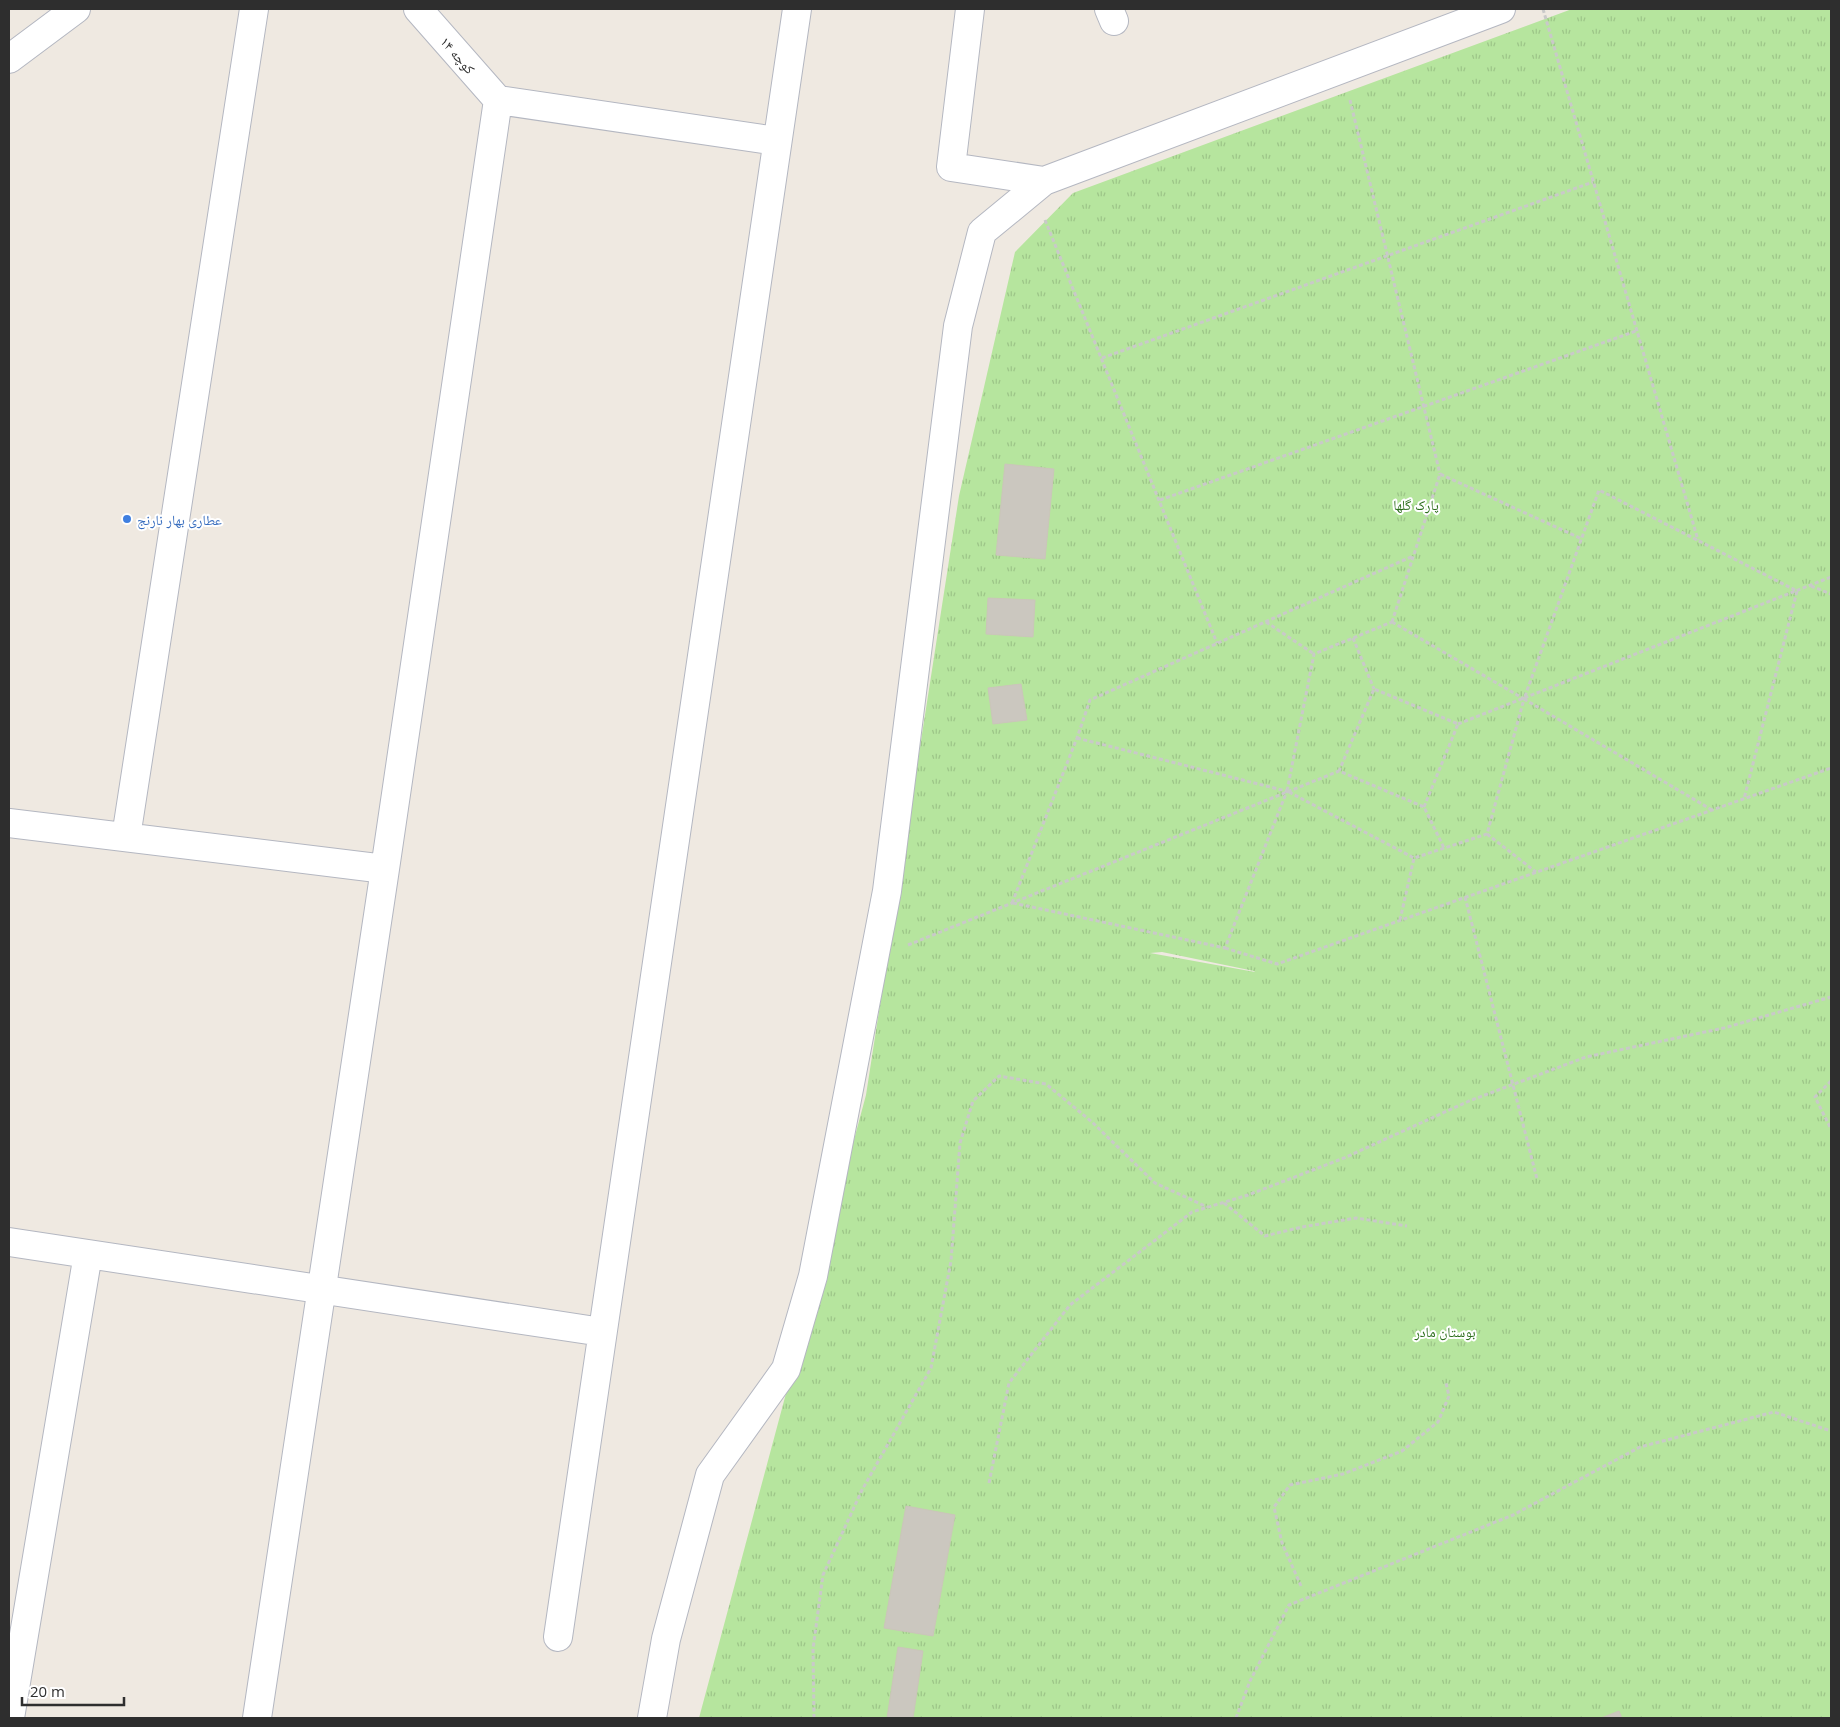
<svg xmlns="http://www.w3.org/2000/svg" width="1840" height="1727" viewBox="0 0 1840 1727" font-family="'Open Sans','Noto Naskh Arabic',sans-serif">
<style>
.park{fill:url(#park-tufts);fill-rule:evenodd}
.building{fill:#cbc7bf;stroke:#cbc5ba}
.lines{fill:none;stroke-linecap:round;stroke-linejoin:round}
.minor-casing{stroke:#b4b7c1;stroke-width:30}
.path{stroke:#c9c9c9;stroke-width:3;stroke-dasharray:4 2.5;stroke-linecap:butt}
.minor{stroke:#fff;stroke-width:28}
.shop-dot{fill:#3f7fe0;stroke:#fff;stroke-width:2}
.labels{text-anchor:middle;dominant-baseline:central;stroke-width:4;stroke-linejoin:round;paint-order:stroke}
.street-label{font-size:14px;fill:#2e2e2e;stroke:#fff}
.park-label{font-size:14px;fill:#2c6e1b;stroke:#fff}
.shop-label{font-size:14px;fill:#366cbe;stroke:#fff;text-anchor:start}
</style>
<defs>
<pattern id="park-tufts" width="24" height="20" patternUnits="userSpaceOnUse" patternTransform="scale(1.25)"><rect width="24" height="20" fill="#b6e59e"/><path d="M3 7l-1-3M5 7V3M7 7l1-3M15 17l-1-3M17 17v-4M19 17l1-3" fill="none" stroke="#9dc588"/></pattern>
</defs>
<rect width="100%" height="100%" fill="#efe9e1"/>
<!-- park -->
<path class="park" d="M1572 9H1831V1718H699L866 1095 959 496 1015 252 1073 193ZM1162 952 1254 971 1255 972 1150 953Z"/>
<!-- building -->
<path class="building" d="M1005 464 1054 469 1045 559 996 555Z
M988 598 1035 600 1033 637 986 634Z
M1021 684 1027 720 993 724 988 688Z
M906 1506 955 1515 933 1636 884 1628Z
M898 1647 923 1651 913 1718H887Z
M1619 1711 1622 1718H1601Z"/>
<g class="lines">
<!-- minor casing -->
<g class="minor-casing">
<path id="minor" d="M418 9 498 100
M970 9 951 167 1044 181
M1109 9 1114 21
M9 59 76 9
M498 100 777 141
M9 823 385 869
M126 837 254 9
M9 1242 602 1332
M558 1637 797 9
M10 1718 88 1254
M257 1718 385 869 498 100
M652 1718 666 1639 710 1475 786 1369 813 1276 887 891 958 326 982 232 1044 181 1501 9"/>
</g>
<!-- path -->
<path class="path" d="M1543 9 1698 540
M1350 100 1440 474
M1045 220 1217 643
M1102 358 1593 182
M1160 500 1636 331
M1811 586 1831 594
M1266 622 1314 654
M1392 622 1524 699 1487 834 1414 858 1287 791 1314 654Z
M1392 622 1440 474 1582 539
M1353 638 1374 689
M1458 724 1831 577
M1077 738 1286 791
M1424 807 1458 724 1374 689 1339 771 1424 807 1444 848
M1712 810 1524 699 1599 490 1797 591 1744 799
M1487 834 1536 872
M1465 897 1537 1179
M1012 903 1077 738 1090 700 1413 556
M1013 903 1225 948 1287 791
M1400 920 1414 858
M908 945 1339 771
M1225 948 1277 964 1831 768
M1831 1081 1815 1097 1831 1129
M1224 1203 1265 1236 1302 1227 1356 1218 1407 1226
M989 1483 1009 1383 1070 1305 1192 1212 1248 1195 1344 1158 1469 1101 1586 1057 1724 1028 1831 997
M1301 1586 1282 1543 1274 1507 1290 1485 1343 1474 1402 1451 1438 1422 1449 1396 1446 1383
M814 1718 813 1649 823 1575 862 1490 931 1368 951 1261 960 1143 973 1101 999 1076 1046 1084 1092 1122 1155 1183 1207 1207
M1236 1718 1250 1681 1289 1605 1513 1515 1640 1447 1774 1412 1831 1431"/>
<!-- minor -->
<use href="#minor" class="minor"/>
</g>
<!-- markers -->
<circle class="shop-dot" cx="127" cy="519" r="5"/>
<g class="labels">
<!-- street labels -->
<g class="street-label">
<text transform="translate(458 55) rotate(49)">کوچه ۱۴</text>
</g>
<!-- park labels -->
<g class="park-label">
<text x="1416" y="504">پارک گلها</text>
<text x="1445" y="1331">بوستان مادر</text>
</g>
<!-- shop labels -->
<g class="shop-label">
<text x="137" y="519">عطاری بهار نارنج</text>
</g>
</g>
<!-- border -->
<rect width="1840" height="1727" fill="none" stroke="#2e2e2e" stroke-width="20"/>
<!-- scale -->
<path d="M22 1697v8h102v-8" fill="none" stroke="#2e2e2e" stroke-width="2.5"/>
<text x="30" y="1697" font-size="15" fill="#2e2e2e" stroke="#ffffff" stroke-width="4" paint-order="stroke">20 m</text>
</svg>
